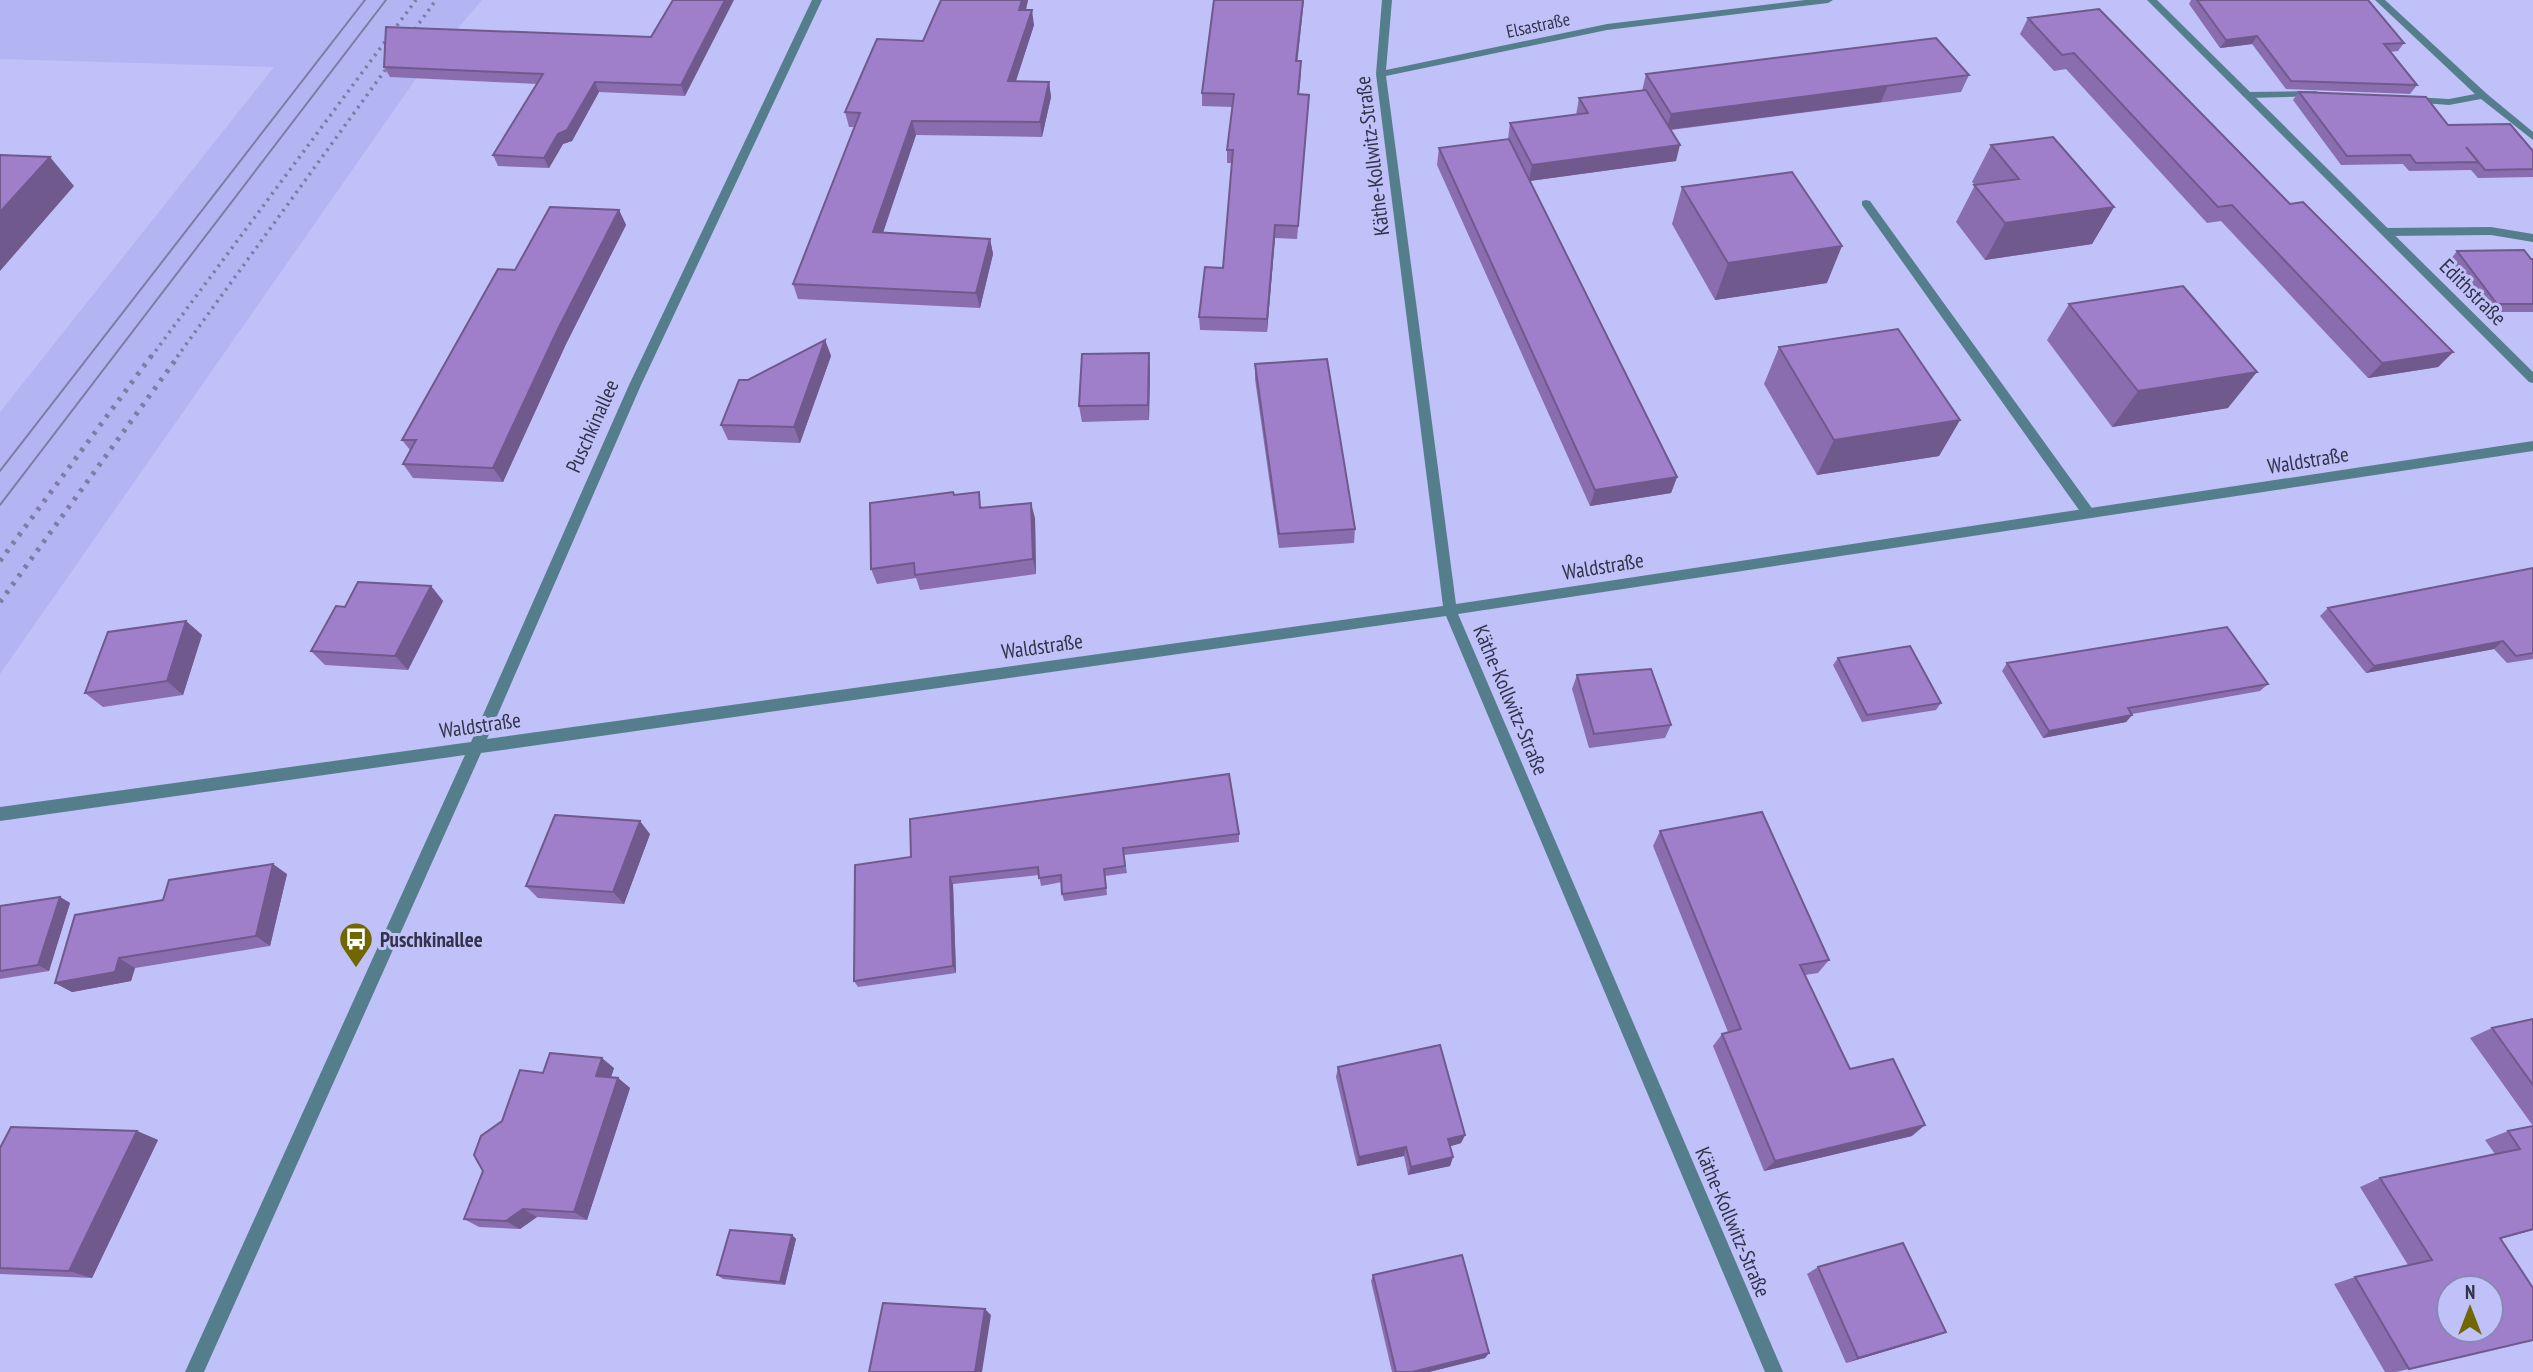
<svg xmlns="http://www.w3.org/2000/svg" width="2533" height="1372" viewBox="0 0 2533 1372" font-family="'PT Sans Narrow',sans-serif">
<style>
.built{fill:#b3b4f2}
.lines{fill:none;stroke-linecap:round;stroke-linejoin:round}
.service{fill:#557e8d;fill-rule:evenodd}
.minor{fill:#557e8d;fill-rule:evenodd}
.tram{stroke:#7c7da5;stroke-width:2}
.rail-far1{stroke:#7c7da5;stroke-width:3.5;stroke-dasharray:2.5 5;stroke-linecap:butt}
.rail{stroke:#7c7da5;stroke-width:5;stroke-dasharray:3.5 7;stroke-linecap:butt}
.wall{fill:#8a6dae}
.shaded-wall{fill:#70598d}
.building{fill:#a07fca;stroke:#70598d;stroke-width:2;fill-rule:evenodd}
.labels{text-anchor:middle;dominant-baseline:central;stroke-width:6;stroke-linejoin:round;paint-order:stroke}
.far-street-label{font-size:18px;fill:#323249;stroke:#c0c1f9}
.street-label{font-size:21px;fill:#323249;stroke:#c0c1f9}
.poi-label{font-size:21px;font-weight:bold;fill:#323249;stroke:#c0c1f9;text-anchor:start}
</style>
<rect width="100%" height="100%" fill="#c0c1f9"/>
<!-- built -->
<path class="built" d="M0 0H482L420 73 0 674V412L274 67 0 59Z"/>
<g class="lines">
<!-- service -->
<path class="service" d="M2375 0H2385L2487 94 2533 132V140L2481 99 2449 105 2409 102V98L2413 97 2449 99 2475 94Z
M2316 91 2321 94 2320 96 2247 98 2242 95 2247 92Z
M1866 200 1870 201 2094 511 2095 514 2094 517H2084L1862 205V201Z
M2491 227 2533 234V242L2491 235 2386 236 2381 232 2386 228Z"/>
<!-- minor -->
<path class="minor" d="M812 0H822L641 385 487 739 1443 606 1376 74 1382 0H1392L1386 70 1607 24 1805 0H1833L1828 3 1607 30 1386 76 1456 604 2533 441V451L1458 614 1783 1372H1765L1446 616 481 753 204 1372H185L465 755 0 821V807L471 742 629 385Z
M2147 0H2157L2533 372V383L2529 382Z"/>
<!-- tram -->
<path class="tram" d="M0 471 365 0
M0 505 386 0"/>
<!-- rail-far1 -->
<path class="rail-far1" d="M151 357 416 0
M177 357 436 0"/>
<!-- rail -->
<path class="rail" d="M0 561 152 355
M0 602 179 355"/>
</g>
<!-- wall -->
<path class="wall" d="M673 0 685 96 599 92 572 141 563 144 549 168 498 166 493 155 537 84 390 77 384 67 651 37Z
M941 0H1028L1026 10 1034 25 1016 81 1049 82 1051 97 1042 137 916 135 883 233 990 239 993 254 980 308 798 299 793 284 855 127H849L845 112 923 41Z
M2191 0H2254L2404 43 2398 51 2390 52 2417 85 2410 94 2286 89 2252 44 2220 48 2189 4Z
M2028 18 2290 204 2453 352 2438 367 2368 378 2221 221 2207 223 2066 69 2054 71 2020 34Z
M1297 61 1301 74 1299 94 1309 95 1297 239 1275 238 1267 332 1200 330 1199 317 1223 268 1232 163H1227V150L1232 107 1202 106V93Z
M1646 74 1969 75 1961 92 1671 130 1676 161 1530 181 1677 477 1671 493 1590 506 1437 165 1439 148 1508 139 1510 123 1576 115 1579 98 1642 91Z
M2299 92 2448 125 2533 151V177L2478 178 2471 170 2409 171 2403 164 2341 165 2293 100Z
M1991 145 2114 207 2092 244 1985 260 1956 222 1975 185 1972 182Z
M1682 187 1827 283 1715 300 1672 224Z
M619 210 626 225 566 344 503 482 413 478 403 464 410 450 402 440 515 270Z
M2457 251 2533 259V312H2490L2450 260Z
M2069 304 2228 408 2112 427 2047 340Z
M825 340 831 356 800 443 728 440 721 425 748 380Z
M1779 347 1960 420 1939 456 1817 475 1764 384Z
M1255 364 1355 529 1354 543 1279 548 1255 379Z
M1150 369 1149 420 1082 422 1079 406Z
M954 495 983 507 1035 518 1036 574 920 590 916 578 877 584 871 569Z
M2533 568V659L2507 663 2494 649 2366 673 2320 616 2328 608Z
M431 586 443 601 408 670 325 665 311 651 345 607Z
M186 621 202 635 183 695 103 707 85 693Z
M1838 658 1941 703 1936 710 1862 722 1833 665Z
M2007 663 2268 684 2260 691 2132 714V715L2126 722 2043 738 2002 671Z
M1577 675 1671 725 1665 738 1589 748 1572 689Z
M1660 831 1829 960 1818 973 1805 975 1850 1069 1912 1136 1764 1171 1713 1046 1722 1034 1728 1032 1653 846Z
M650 834 624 904 538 898 526 886Z
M1239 834V842L1124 855 1127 873 1105 876 1107 895 1064 901 1062 894V882L1041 886 1039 875 953 884 956 973 858 987 854 981 855 865Z
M287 874 270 946 135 968 131 981 72 992 55 983 163 900Z
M60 897 70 903 49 971 0 979V906Z
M2533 1019V1230L2501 1239 2533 1340 2396 1372H2385L2334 1284 2355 1277 2408 1265 2360 1187 2380 1178 2495 1154 2485 1140 2508 1131 2533 1126 2470 1038 2492 1028Z
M1338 1067 1465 1135 1461 1143 1450 1146 1453 1157 1450 1166 1408 1175 1404 1156 1357 1166 1336 1077Z
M614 1068 611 1077 618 1078 630 1088 587 1220 537 1217 520 1229 479 1227 464 1219 502 1121 543 1073Z
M137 1131 158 1140 92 1278 0 1274V1148Z
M792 1235 796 1239 785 1285 723 1279 717 1275Z
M1818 1267 1933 1337 1846 1363 1807 1274Z
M1373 1275 1489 1353 1485 1358 1429 1372H1392L1371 1281Z"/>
<!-- shaded-wall -->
<path class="shaded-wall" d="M725 0H734L685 96 681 85Z
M1022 0H1028L1022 25 1019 10Z
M1303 0H1304L1296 74V61Z
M1032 10 1034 25 1011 96 1008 81Z
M2257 36 2252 44 2220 48 2226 40Z
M595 82 599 92 572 141 563 144 549 168 544 158 558 134Z
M1049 82 1051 97 1042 137 1040 122Z
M1888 85 1881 102 1666 130 1671 114Z
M912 121 916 135 878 247 873 232Z
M1680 145 1676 161 1529 181 1532 165Z
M50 157 74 186 0 271V212Z
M2114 207 2092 244 1985 260 2005 223Z
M619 210 626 225 566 344 503 482 493 468 558 329Z
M1275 225V238L1267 332V319Z
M990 239 993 254 980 308 976 293Z
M1842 246 1827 283 1715 300 1728 263Z
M825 340 831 356 800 443 794 427Z
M2453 352 2438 367 2368 378 2382 363Z
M1149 353 1150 369 1149 420 1148 405Z
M2257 372 2228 408 2112 427 2138 391Z
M1960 420 1939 456 1817 475 1834 440Z
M1677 477 1671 493 1590 506 1595 490Z
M1031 503 1035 518 1036 574 1033 559Z
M431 586 443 601 408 670 395 656Z
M186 621 202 635 183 695 167 681Z
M2503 641 2494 649 2366 673 2374 666Z
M2132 715 2126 722 2043 738 2049 731Z
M640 821 650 834 624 904 613 892Z
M273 864 287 874 270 946 256 936Z
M950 877 953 884 956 973 953 966Z
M60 897 70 903 49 971 38 965Z
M119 958 135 968 131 981 72 992 55 983Z
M602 1058 614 1068 608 1086 596 1076Z
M618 1078 630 1088 587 1220 574 1212Z
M1925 1125 1912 1136 1764 1171 1775 1161Z
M137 1131 158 1140 92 1278 69 1271Z
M1465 1135 1461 1143 1445 1148 1448 1139Z
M1406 1147 1404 1156 1357 1166 1359 1157Z
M1453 1157 1450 1166 1408 1175 1411 1167Z
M523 1209 537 1217 520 1229 506 1221Z
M2533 1229V1230L2477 1245 2500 1238Z
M792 1235 796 1239 785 1285 780 1282Z
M985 1309 991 1315 982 1372H975Z
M1946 1332 1933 1337 1846 1363 1858 1358Z
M1489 1353 1485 1358 1429 1372H1412Z"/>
<!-- building -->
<path class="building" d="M673 0H725L681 85 595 82 567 130 558 134 544 158 493 155 543 74 384 67 386 27 651 37Z
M941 0H1022L1019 10H1032L1008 81 1049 82 1040 122 912 121 873 232 990 239 976 293 793 284 860 113 845 112 877 39 923 41Z
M1214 0H1303L1296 61H1301L1298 94 1309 95 1298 226 1275 225 1267 319 1199 317 1205 267 1223 268 1233 150H1227L1234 94 1202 93Z
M2197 0H2368L2404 43 2384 44 2417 85 2291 81 2257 36 2226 40Z
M2099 9 2290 204 2303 202 2453 352 2382 363 2232 205 2218 207 2074 53 2062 55 2028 18Z
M1936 38 1969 75 1671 114 1646 74Z
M1646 90 1680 145 1532 165 1510 123 1588 113 1579 98Z
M2299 92 2426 97 2448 125 2510 124 2533 151V169L2485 170 2466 147 2478 162 2416 163 2410 155 2347 156Z
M2053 137 2114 207 2005 223 1974 185 2019 179 1991 145Z
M1509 139 1677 477 1595 490 1439 148Z
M0 155 50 157 0 212Z
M1792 172 1842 246 1728 263 1682 187Z
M550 207 619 210 558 329 493 468 403 464 416 440H402L498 269 515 270Z
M2524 250 2531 259H2533V304H2497L2457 251Z
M2183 286 2257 372 2138 391 2069 304Z
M1898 329 1960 420 1834 440 1779 347Z
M825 340 794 427 721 425 739 380H748Z
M1149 353 1148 405 1079 406 1082 354Z
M1327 359 1355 529 1279 534 1255 364Z
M953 492 954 495 979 492 980 508 1031 503 1033 559 915 575 914 563 871 569 870 503Z
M2533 568V653L2516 656 2503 641 2374 666 2328 608Z
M358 582 431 586 395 656 311 651 336 606 345 607Z
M186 621 167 681 85 693 108 632Z
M2227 627 2268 684 2128 708 2132 715 2049 731 2007 663Z
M1910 646 1941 703 1867 715 1838 658Z
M1651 669 1671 725 1594 734 1577 675Z
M1229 774 1239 834 1123 848 1125 866 1104 869 1106 888 1062 894 1061 875 1039 878 1038 867 950 877 953 966 854 981 855 865 911 857 910 819Z
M1762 812 1829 960 1800 965 1850 1069 1893 1059 1925 1125 1775 1161 1722 1034 1741 1029 1660 831Z
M555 815 640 821 613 892 526 886Z
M273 864 256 936 119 958 115 972 55 983 75 915 163 900 169 880Z
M60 897 38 965 0 971V906Z
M2533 1019V1085L2492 1028Z
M1440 1045 1465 1135 1448 1139 1453 1157 1411 1167 1406 1147 1359 1157 1338 1067Z
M550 1053 602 1058 596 1076 618 1078 574 1212 523 1209 506 1221 464 1219 483 1171 474 1155 481 1136 502 1121 520 1070 543 1073Z
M2533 1126V1229L2500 1238 2533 1288V1340L2409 1369 2355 1277 2432 1260 2380 1178 2520 1149 2508 1131ZM2449 1288H2491V1330H2449Z
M11 1127 137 1131 69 1271 0 1268V1148Z
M730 1230 792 1235 780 1282 717 1275Z
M1903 1243 1946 1332 1858 1358 1818 1267Z
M1462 1255 1489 1353 1412 1372H1396L1373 1275Z
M883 1303 985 1309 975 1372H869Z"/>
<!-- icons -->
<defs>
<g id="bus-pin" transform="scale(1.75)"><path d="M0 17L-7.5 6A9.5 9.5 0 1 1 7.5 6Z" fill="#716700" stroke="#c0c1f9"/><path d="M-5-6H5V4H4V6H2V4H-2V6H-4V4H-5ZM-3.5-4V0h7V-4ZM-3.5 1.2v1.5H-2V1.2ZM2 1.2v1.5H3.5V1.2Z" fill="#fff"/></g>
</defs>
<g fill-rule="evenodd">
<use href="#bus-pin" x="356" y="939"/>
</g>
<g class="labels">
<!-- far-street labels -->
<g class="far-street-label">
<text transform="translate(1538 25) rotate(-12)">Elsastraße</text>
</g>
<!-- street labels -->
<g class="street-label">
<text transform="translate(1372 156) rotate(-97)">Käthe-Kollwitz-Straße</text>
<text transform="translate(2473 292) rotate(45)">Edithstraße</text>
<text transform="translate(592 426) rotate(-66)">Puschkinallee</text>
<text transform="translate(2308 460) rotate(-9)">Waldstraße</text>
<text transform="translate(1603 566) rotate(-9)">Waldstraße</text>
<text transform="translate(1042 646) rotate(-8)">Waldstraße</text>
<text transform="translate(1511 700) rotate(67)">Käthe-Kollwitz-Straße</text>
<text transform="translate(480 725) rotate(-8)">Waldstraße</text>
<text transform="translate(1733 1222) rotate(67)">Käthe-Kollwitz-Straße</text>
</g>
<!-- poi labels -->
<g class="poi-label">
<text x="380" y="939">Puschkinallee</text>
</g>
</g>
<!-- north arrow -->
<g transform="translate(2470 1309)"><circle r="33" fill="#c0c1f9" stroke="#8788b3" stroke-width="2"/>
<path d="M0-5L12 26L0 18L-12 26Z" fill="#716700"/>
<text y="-10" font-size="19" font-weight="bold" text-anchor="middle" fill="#323249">N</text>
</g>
</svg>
